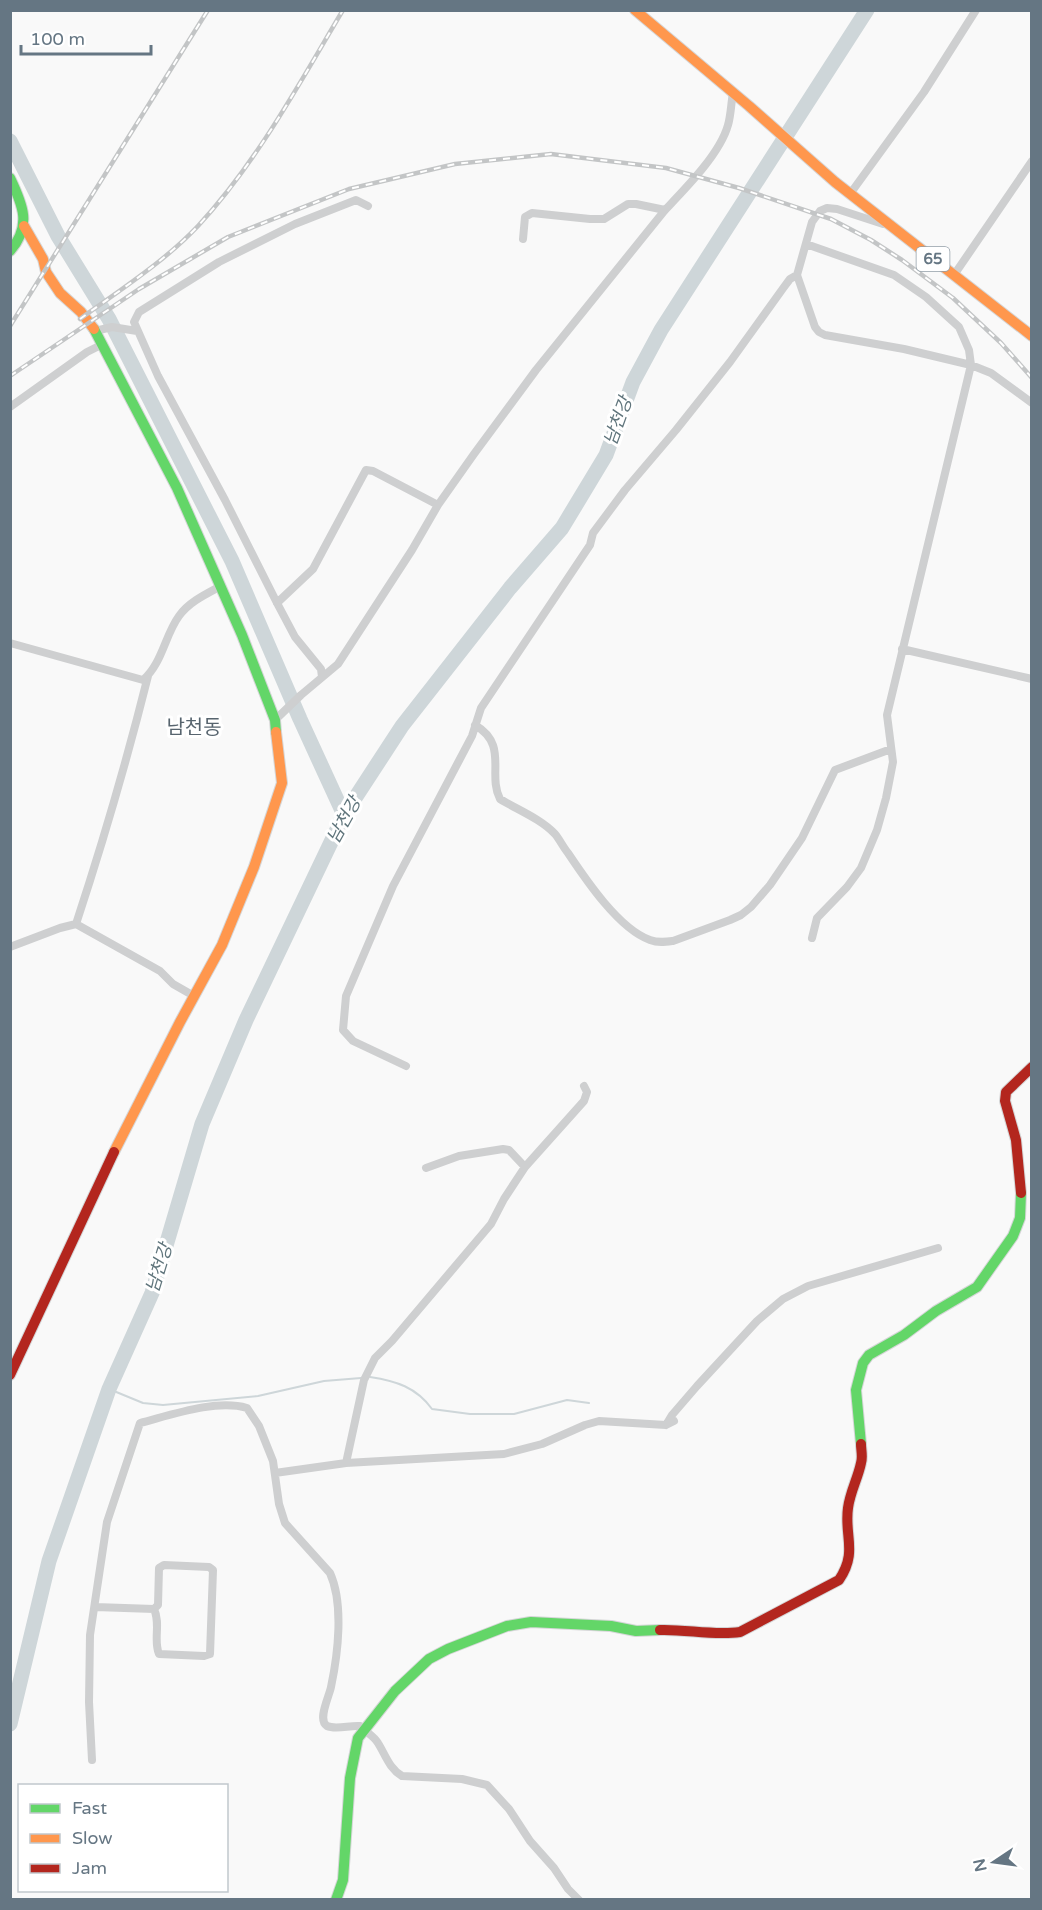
<svg xmlns="http://www.w3.org/2000/svg" width="1042" height="1910" viewBox="0 0 1042 1910" font-family="'Varela Round','Noto Sans KR',sans-serif">
<style>
.lines{fill:none;stroke-linecap:round;stroke-linejoin:round}
.stream{stroke:#ced6d9;stroke-width:2}
.river{stroke:#ced6d9;stroke-width:15}
.fast-casing{stroke:#d5d6d7;stroke-width:12}
.slow-casing{stroke:#d5d6d7;stroke-width:12}
.jam-casing{stroke:#d5d6d7;stroke-width:12}
.street{stroke:#cecfd0;stroke-width:8}
.fast{stroke:#63d668;stroke-width:10}
.slow{stroke:#ff974d;stroke-width:10}
.jam{stroke:#b3261e;stroke-width:10}
.rail-casing{stroke:#c3c5c6;stroke-width:4.5}
.rail{stroke:#fff;stroke-width:2;stroke-dasharray:7;stroke-linecap:butt}
.labels{text-anchor:middle;dominant-baseline:central;stroke-width:6;stroke-linejoin:round;paint-order:stroke}
.shield{fill:#fff;stroke:#939fa8;stroke-width:1.5}
.shield-label{font-size:15px;font-weight:bold;fill:#657683}
.water-label{font-size:18px;font-style:italic;fill:#60757c;stroke:#fff}
.quarter-label{font-size:20px;fill:#57646e;stroke:#fff}
</style>
<rect width="100%" height="100%" fill="#f9f9f9"/>
<g class="lines">
<!-- stream -->
<path class="stream" d="M370 1377C396 1381 416 1387 432 1409L470 1414H514L567 1400 589 1403
M109 1389 143 1403 163 1405 258 1396 324 1381 361 1378"/>
<!-- river -->
<path class="river" d="M10 141 58 236 109 319 232 561 300 719 344 815
M10 1724 49 1561 109 1389 152 1293 202 1124 246 1020 344 815 402 726 510 588 562 528 606 455 633 382 661 330 867 10"/>
<!-- fast casing -->
<g class="fast-casing">
<path id="fast" d="M10 178C23 205 32 226 10 251
M94 329 177 488 242 635 275 720 276 732
M861 1444 856 1390 863 1363 869 1355 904 1335 936 1311 977 1287 1013 1236 1020 1218 1021 1193
M336 1900 343 1880 350 1778 358 1738 395 1691 429 1659 448 1649 507 1626 531 1622 611 1626 636 1631 660 1630"/>
</g>
<!-- slow casing -->
<g class="slow-casing">
<path id="slow" d="M635 10 749 106 835 182 1032 336
M24 226 43 259 46 272 60 293 81 312 94 329
M114 1152 180 1022 222 945 254 867 282 783 276 732"/>
</g>
<!-- jam casing -->
<g class="jam-casing">
<path id="jam" d="M1021 1193 1016 1140 1005 1101 1006 1092 1032 1067
M10 1375 114 1152
M660 1630C686 1629 714 1636 740 1632L839 1580C858 1552 844 1536 848 1508 850 1492 858 1478 861 1463 863 1457 861 1450 861 1444"/>
</g>
<!-- street -->
<path class="street" d="M850 194 924 92 976 10
M883 224 837 209 827 208 820 211 812 222 797 275 815 327 819 332 825 335 904 349 971 365 991 373 1032 403
M523 239 525 217 532 213 590 219H604L628 204H636L665 210
M806 244 894 275 926 297 959 327 969 350 971 365 887 715 893 762 886 798 877 830 861 868 847 887 817 918 812 938
M954 275 1032 161
M95 331 112 327 137 331
M10 407 87 352 101 345
M277 603 313 569 366 470 373 471 438 505
M10 643 143 680C162 664 165 635 179 616 189 602 206 594 221 586
M902 649 1032 679
M148 676C127 760 103 842 76 924L160 971 173 984 194 996
M322 677 321 669 295 637 277 603 225 500 158 376 134 322 139 312 219 262 295 224 356 200 368 206
M275 720 301 695 338 664 412 550 438 505 474 454 536 370 665 210C685 189 720 154 728 125 731 115 731 103 733 93
M475 725C509 745 487 774 500 799 518 810 541 819 555 834 560 840 563 847 568 853 586 880 619 929 650 940 658 943 665 942 673 941L730 920 741 915 751 907 770 885 802 838 835 770 891 749
M10 947 60 928 76 924
M406 1066 353 1041 343 1030 346 996 393 886 472 736 481 708 590 545 593 533 625 490 676 430 730 362 784 287 790 279 797 275
M426 1168 459 1156 503 1149 509 1150 525 1167
M666 1425 672 1415 697 1386 757 1321 783 1299 808 1286 938 1248
M346 1463 364 1380 375 1358 392 1341 491 1224 504 1199 525 1167 584 1101 587 1092 584 1086
M275 1473 346 1463 504 1454 542 1444 585 1425 599 1421 666 1425 674 1421
M95 1607 154 1609 158 1605 159 1568 164 1565 209 1567 213 1570 210 1654 204 1656 159 1654C153 1640 161 1624 154 1609
M92 1760 89 1702 90 1635 107 1522 140 1423C171 1415 216 1399 247 1408L259 1426 273 1461 279 1504 285 1523 330 1573C344 1604 338 1654 331 1687 329 1697 317 1720 327 1726 336 1730 350 1725 360 1726 366 1732 374 1736 378 1743 386 1756 389 1768 402 1776L462 1779 487 1785 509 1809 530 1841 554 1868 568 1889 579 1900"/>
<!-- fast -->
<use href="#fast" class="fast"/>
<!-- slow -->
<use href="#slow" class="slow"/>
<!-- jam -->
<use href="#jam" class="jam"/>
<!-- rail casing -->
<g class="rail-casing">
<path id="rail" d="M80 319C120 290 164 262 198 226 257 162 299 84 343 10
M10 326 208 10
M10 376 139 289 228 237 349 189 455 164 551 154 666 168 739 188 831 219 871 240 902 260 953 298 1001 343 1032 378"/>
</g>
<!-- rail -->
<use href="#rail" class="rail"/>
</g>
<g class="labels">
<!-- shield labels -->
<rect class="shield" x="916.5" y="247" width="33" height="24" rx="4.5"/>
<g class="shield-label">
<text x="933" y="259">65</text>
</g>
<!-- water labels -->
<g class="water-label">
<text transform="translate(618 421) rotate(-70)">남천강</text>
<text transform="translate(344 820) rotate(-61)">남천강</text>
<text transform="translate(159 1268) rotate(-73)">남천강</text>
</g>
<!-- quarter labels -->
<g class="quarter-label">
<text x="194" y="728">남천동</text>
</g>
</g>
<!-- border -->
<rect width="1042" height="1910" fill="none" stroke="#657683" stroke-width="24"/>
<!-- legend -->
<rect x="18" y="1784" width="210" height="108" fill="#ffffff" stroke="#c1c8cd" stroke-width="1.5"/>
<rect x="30" y="1804" width="30" height="9" fill="#63d668" stroke="#c1c8cd" stroke-width="1.5"/>
<text x="72" y="1814" font-size="18" fill="#657683">Fast</text>
<rect x="30" y="1834" width="30" height="9" fill="#ff974d" stroke="#c1c8cd" stroke-width="1.5"/>
<text x="72" y="1844" font-size="18" fill="#657683">Slow</text>
<rect x="30" y="1864" width="30" height="9" fill="#b3261e" stroke="#c1c8cd" stroke-width="1.5"/>
<text x="72" y="1874" font-size="18" fill="#657683">Jam</text>
<!-- north arrow -->
<g transform="translate(994 1862) rotate(257)" stroke="#ffffff" stroke-width="4.5" paint-order="stroke">
<path d="M0-4.5L10 22L0 15L-10 22Z" fill="#657683"/>
<text y="-9" font-size="16" font-weight="bold" text-anchor="middle" fill="#657683">N</text>
</g>
<!-- scale -->
<path d="M21 45v9h130v-9" fill="none" stroke="#657683" stroke-width="3"/>
<text x="30" y="45" font-size="18" fill="#657683" stroke="#ffffff" stroke-width="4.5" paint-order="stroke">100 m</text>
</svg>
